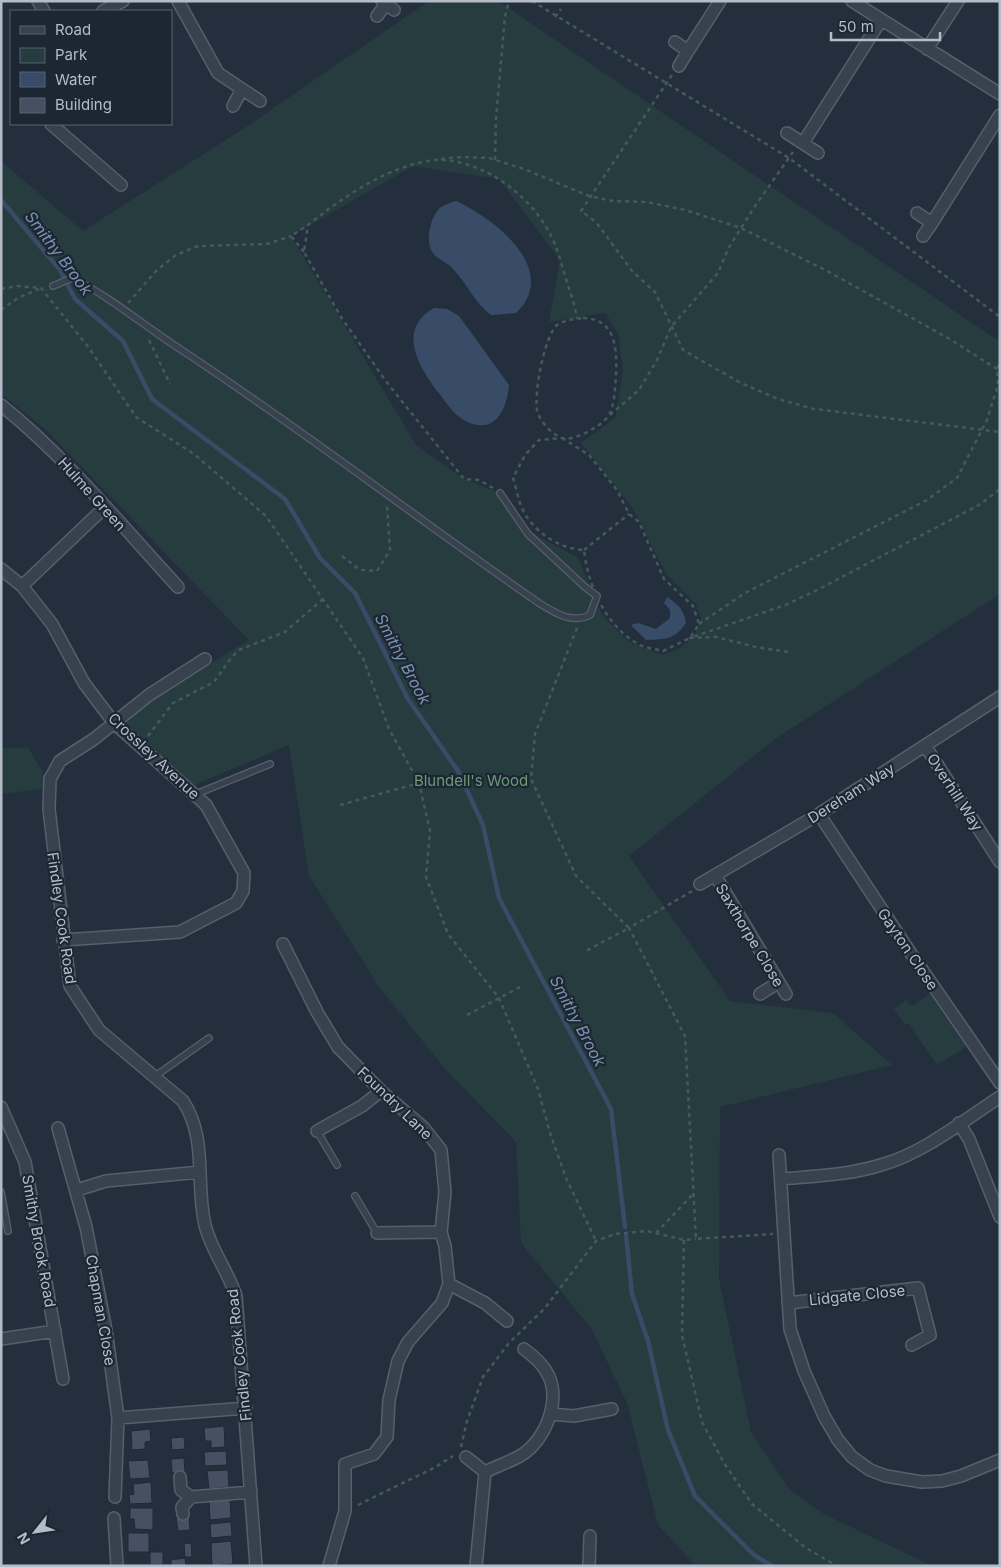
<svg xmlns="http://www.w3.org/2000/svg" width="1001" height="1567" viewBox="0 0 1001 1567" font-family="Inter,sans-serif">
<style>
.green{fill:#263c3f;fill-rule:evenodd}
.water{fill:#394c67}
.lines{fill:none;stroke-linecap:round;stroke-linejoin:round}
.stream{stroke:#394c67;stroke-width:4.5}
.building{fill:#455162;stroke:#1f2835}
.lane-casing{stroke:#565f6c;stroke-width:8}
.street-casing{stroke:#565f6c;stroke-width:14}
.path{stroke:#44595c;stroke-width:2.5;stroke-dasharray:4 4;stroke-linecap:butt}
.lane{stroke:#38414e;stroke-width:5.5}
.street{stroke:#38414e;stroke-width:11}
.labels{text-anchor:middle;dominant-baseline:central;stroke-width:4.5;stroke-linejoin:round;paint-order:stroke}
.street-label{font-size:15px;fill:#b4bcc9;stroke:#1d2633}
.park-label{font-size:15px;fill:#6b9a76;stroke:#1d2633}
.water-label{font-size:16px;font-style:italic;fill:#7c92b1;stroke:#1d2633}
</style>
<rect width="100%" height="100%" fill="#242f3e"/>
<!-- green -->
<path class="green" d="M429 1H498L1000 342V594L775 739 629 856 730 1001 833 1013 892 1065 720 1107 719 1279 751 1432 790 1490 824 1514 932 1566H696L658 1525 627 1403 591 1328 521 1243 516 1142 445 1069 380 988 309 876 289 745 194 785 171 764 151 750 125 722 149 701 249 640 44 428 1 394V161L83 231 246 127ZM413 166 499 179 560 260 549 322 605 313 618 333 623 372 615 418 581 443 634 510 666 574 696 604 701 619 694 637 677 650 662 655 628 641 603 616 578 558 525 529 500 493 464 479 416 445 291 236Z
M1 748H28L44 774 42 789 1 794Z
M930 994 966 1047 937 1065 908 1023 905 1025 894 1009 906 1000 911 1006Z"/>
<!-- water -->
<path class="water" d="M456 201C494 218 561 270 516 313L491 315C474 302 468 285 454 270 449 263 438 260 433 253 425 243 430 219 438 210 442 205 450 203 456 201Z
M434 308 447 309 459 316 509 385C507 410 494 437 464 420 453 414 446 402 438 392 419 367 396 329 434 308Z
M667 597C678 604 684 610 686 623 674 640 666 639 646 640L631 625 638 623 656 629 670 618V610L664 603Z"/>
<g class="lines">
<!-- stream -->
<path class="stream" d="M1 200 60 270 75 299 123 341 152 399 285 499 320 558 355 593 408 699 458 771 483 825 499 898 611 1109 625 1227
M626 1235 632 1294 648 1341 668 1430 695 1496 754 1555 772 1566"/>
</g>
<!-- building -->
<path class="building" d="M224 1426 225 1447 211 1448V1441H205L204 1428Z
M150 1429 151 1441 145 1442V1449L132 1450 131 1431Z
M184 1437 185 1449 172 1450 171 1438Z
M226 1451 227 1465 205 1466 204 1452Z
M184 1458 185 1472 172 1473 171 1459Z
M148 1460 150 1478 130 1479 128 1461Z
M228 1470 229 1487 209 1489 207 1471Z
M151 1482 152 1503 130 1504 129 1495 134 1494 133 1484Z
M230 1500 231 1518 210 1520 209 1501Z
M130 1508H153V1530L135 1529 134 1519H130Z
M189 1516 190 1530 178 1531 176 1518Z
M231 1522 232 1536 211 1538 210 1524Z
M128 1533H149V1552H128Z
M231 1541 233 1564 212 1566 211 1543Z
M191 1543 192 1557H185L184 1544Z
M150 1552H163V1565H150Z
M185 1558 186 1566H171V1560Z"/>
<g class="lines">
<!-- lane casing -->
<g class="lane-casing">
<path id="lane" d="M53 286 72 278C111 297 144 326 180 349 303 430 419 520 539 603 555 613 572 624 590 615L597 596 585 587 528 534 500 493
M196 794 270 764
M154 1077 209 1038
M317 1131 337 1165
M1 1192 8 1231
M355 1196 377 1233"/>
</g>
<!-- street casing -->
<g class="street-casing">
<path id="street" d="M38 1 44 11
M178 1 218 73 260 101
M382 1 394 10
M852 1 1000 94
M103 11 123 1
M377 16 386 4
M675 42 688 51 679 66
M927 49 958 1
M688 51 720 1
M233 106 242 89
M51 124 121 185
M787 133 818 153
M803 143 881 20
M917 213 932 223 923 236
M932 223 1000 115
M1 405C67 458 121 525 178 587
M1 569 22 586 52 624 84 683 114 723 206 805 244 873 243 891 236 903 180 932 63 940
M22 586 105 507
M205 659 149 695 94 739 60 761 50 779 49 809 70 986 99 1030 183 1101C208 1140 195 1182 205 1225 211 1250 228 1271 236 1296L256 1566
M926 747 1000 862
M819 814 910 952 1000 1083
M715 875 786 994
M700 884 819 814 1000 697
M283 944 317 1012 338 1047 381 1091 423 1127 441 1150 445 1192 441 1232 445 1246 449 1284 442 1303 408 1342 398 1361 389 1400 387 1437 374 1454 345 1464V1511L329 1566
M760 994 779 982
M1 1107 25 1162 63 1379
M959 1123 969 1139 1000 1217
M58 1128 86 1227 106 1330 118 1418 115 1497
M317 1131 362 1106 381 1091
M779 1155 790 1329 804 1371 824 1416 838 1440 852 1457 870 1470 886 1476 922 1482 942 1481 961 1476 1000 1460
M781 1179C816 1176 851 1175 884 1164 925 1152 964 1120 1000 1097
M77 1190 106 1181 200 1172
M377 1233 441 1232
M449 1284 485 1303 507 1321
M788 1303 918 1288 930 1335 912 1345
M1 1339 55 1331
M551 1414 574 1416 612 1409
M118 1418 246 1408
M466 1457 485 1472
M180 1477 181 1490 191 1497
M183 1514 182 1507 191 1497 251 1492
M114 1518 117 1566
M476 1566 485 1472C497 1466 509 1462 520 1456 546 1441 563 1397 546 1371 541 1362 532 1355 524 1349
M589 1566 590 1536"/>
</g>
<!-- path -->
<path class="path" d="M532 1 789 158 1000 317
M555 17 561 9
M672 75 581 211 596 222 632 271 655 292 683 350 741 383 778 399 814 409 1000 432
M441 159 462 157 489 158 524 169 589 196 613 201 647 202 685 210 741 228 829 272 948 338 1000 371
M495 160 496 118 505 16 509 1
M304 252 291 236 308 225
M1 289 17 286 41 288 89 348 136 417 194 454 266 516 363 658 389 729 419 783 430 831 426 877 448 934 499 998 538 1089 550 1133 566 1178 596 1241
M128 303 157 270 176 255 198 246 267 244 291 236
M1 310 18 298 39 289
M583 318C616 319 617 348 616 375 615 388 615 401 610 413 606 424 574 442 562 438 551 434 539 420 537 410 534 393 544 337 557 325 564 320 574 319 583 318Z
M149 340 170 384
M610 415 639 390 657 360 671 327 718 273 728 249 753 209 793 152
M562 438 589 455 617 490 629 514 639 522 664 579 693 606 699 624 690 638 663 651C655 649 646 648 640 645 606 627 588 586 584 550 559 549 532 531 522 508 518 499 516 487 513 478L525 455 539 440Z
M493 488 479 480 464 479 385 380 341 317 304 252 308 225C343 197 389 165 435 160 445 159 459 162 469 165 504 176 539 207 554 242 559 254 562 267 566 279 570 292 575 305 577 319
M584 550 629 514
M342 556 360 570 377 571 390 550 387 506
M699 624 745 593 927 500 957 478 987 420 998 385 997 369 1000 363
M577 628 535 734 531 779 576 876 629 928 584 952
M788 652 756 647 716 637 690 638 788 604 821 588 979 505 1000 489
M148 736 173 703 214 682 231 658 239 650 285 632 323 599
M340 805 419 783
M692 891 629 928 685 1036 696 1239 773 1234
M467 1015 522 986
M656 1233 694 1193
M684 1240 682 1335 702 1422 724 1463 752 1504 806 1548 837 1566
M461 1447 467 1421 483 1377 509 1343 545 1308 596 1241 615 1234 647 1231 684 1240 696 1239
M358 1505 434 1468 453 1456"/>
<!-- lane -->
<use href="#lane" class="lane"/>
<!-- street -->
<use href="#street" class="street"/>
</g>
<g class="labels">
<!-- street labels -->
<g class="street-label">
<text transform="translate(92 494) rotate(48)">Hulme Green</text>
<text transform="translate(154 756) rotate(43)">Crossley Avenue</text>
<text transform="translate(955 792) rotate(57)">Overhill Way</text>
<text transform="translate(851 793) rotate(-32)">Dereham Way</text>
<text transform="translate(62 918) rotate(82)">Findley Cook Road</text>
<text transform="translate(750 935) rotate(59)">Saxthorpe Close</text>
<text transform="translate(908 949) rotate(56)">Gayton Close</text>
<text transform="translate(395 1103) rotate(44)">Foundry Lane</text>
<text transform="translate(39 1241) rotate(80)">Smithy Brook Road</text>
<text transform="translate(857 1295) rotate(-6)">Lidgate Close</text>
<text transform="translate(101 1310) rotate(80)">Chapman Close</text>
<text transform="translate(239 1355) rotate(-96)">Findley Cook Road</text>
</g>
<!-- park labels -->
<g class="park-label">
<text x="471" y="780">Blundell's Wood</text>
</g>
<!-- water labels -->
<g class="water-label">
<text transform="translate(59 253) rotate(53)">Smithy Brook</text>
<text transform="translate(403 659) rotate(62)">Smithy Brook</text>
<text transform="translate(578 1021) rotate(62)">Smithy Brook</text>
</g>
</g>
<!-- border -->
<rect width="1001" height="1567" fill="none" stroke="#b4bcc9" stroke-width="5"/>
<!-- legend -->
<rect x="10" y="10" width="162" height="115" fill="#1d2633" stroke="#59626f"/>
<rect x="20" y="26" width="25" height="8" fill="#38414e" stroke="#59626f"/>
<text x="55" y="35" font-size="15" fill="#b4bcc9">Road</text>
<rect x="20" y="48" width="25" height="15" fill="#263c3f" stroke="#59626f"/>
<text x="55" y="60" font-size="15" fill="#b4bcc9">Park</text>
<rect x="20" y="72" width="25" height="15" fill="#394c67" stroke="#59626f"/>
<text x="55" y="85" font-size="15" fill="#b4bcc9">Water</text>
<rect x="20" y="98" width="25" height="15" fill="#455162" stroke="#59626f"/>
<text x="55" y="110" font-size="15" fill="#b4bcc9">Building</text>
<!-- north arrow -->
<g transform="translate(35 1532) rotate(240)" stroke="#1d2633" stroke-width="4" paint-order="stroke">
<path d="M0-4L9 19L0 12L-9 19Z" fill="#b4bcc9"/>
<text y="-8" font-size="14" font-weight="bold" text-anchor="middle" fill="#b4bcc9">N</text>
</g>
<!-- scale -->
<path d="M831 32v8h109v-8" fill="none" stroke="#b4bcc9" stroke-width="2.5"/>
<text x="838" y="32" font-size="15" fill="#b4bcc9" stroke="#1d2633" stroke-width="4" paint-order="stroke">50 m</text>
</svg>
